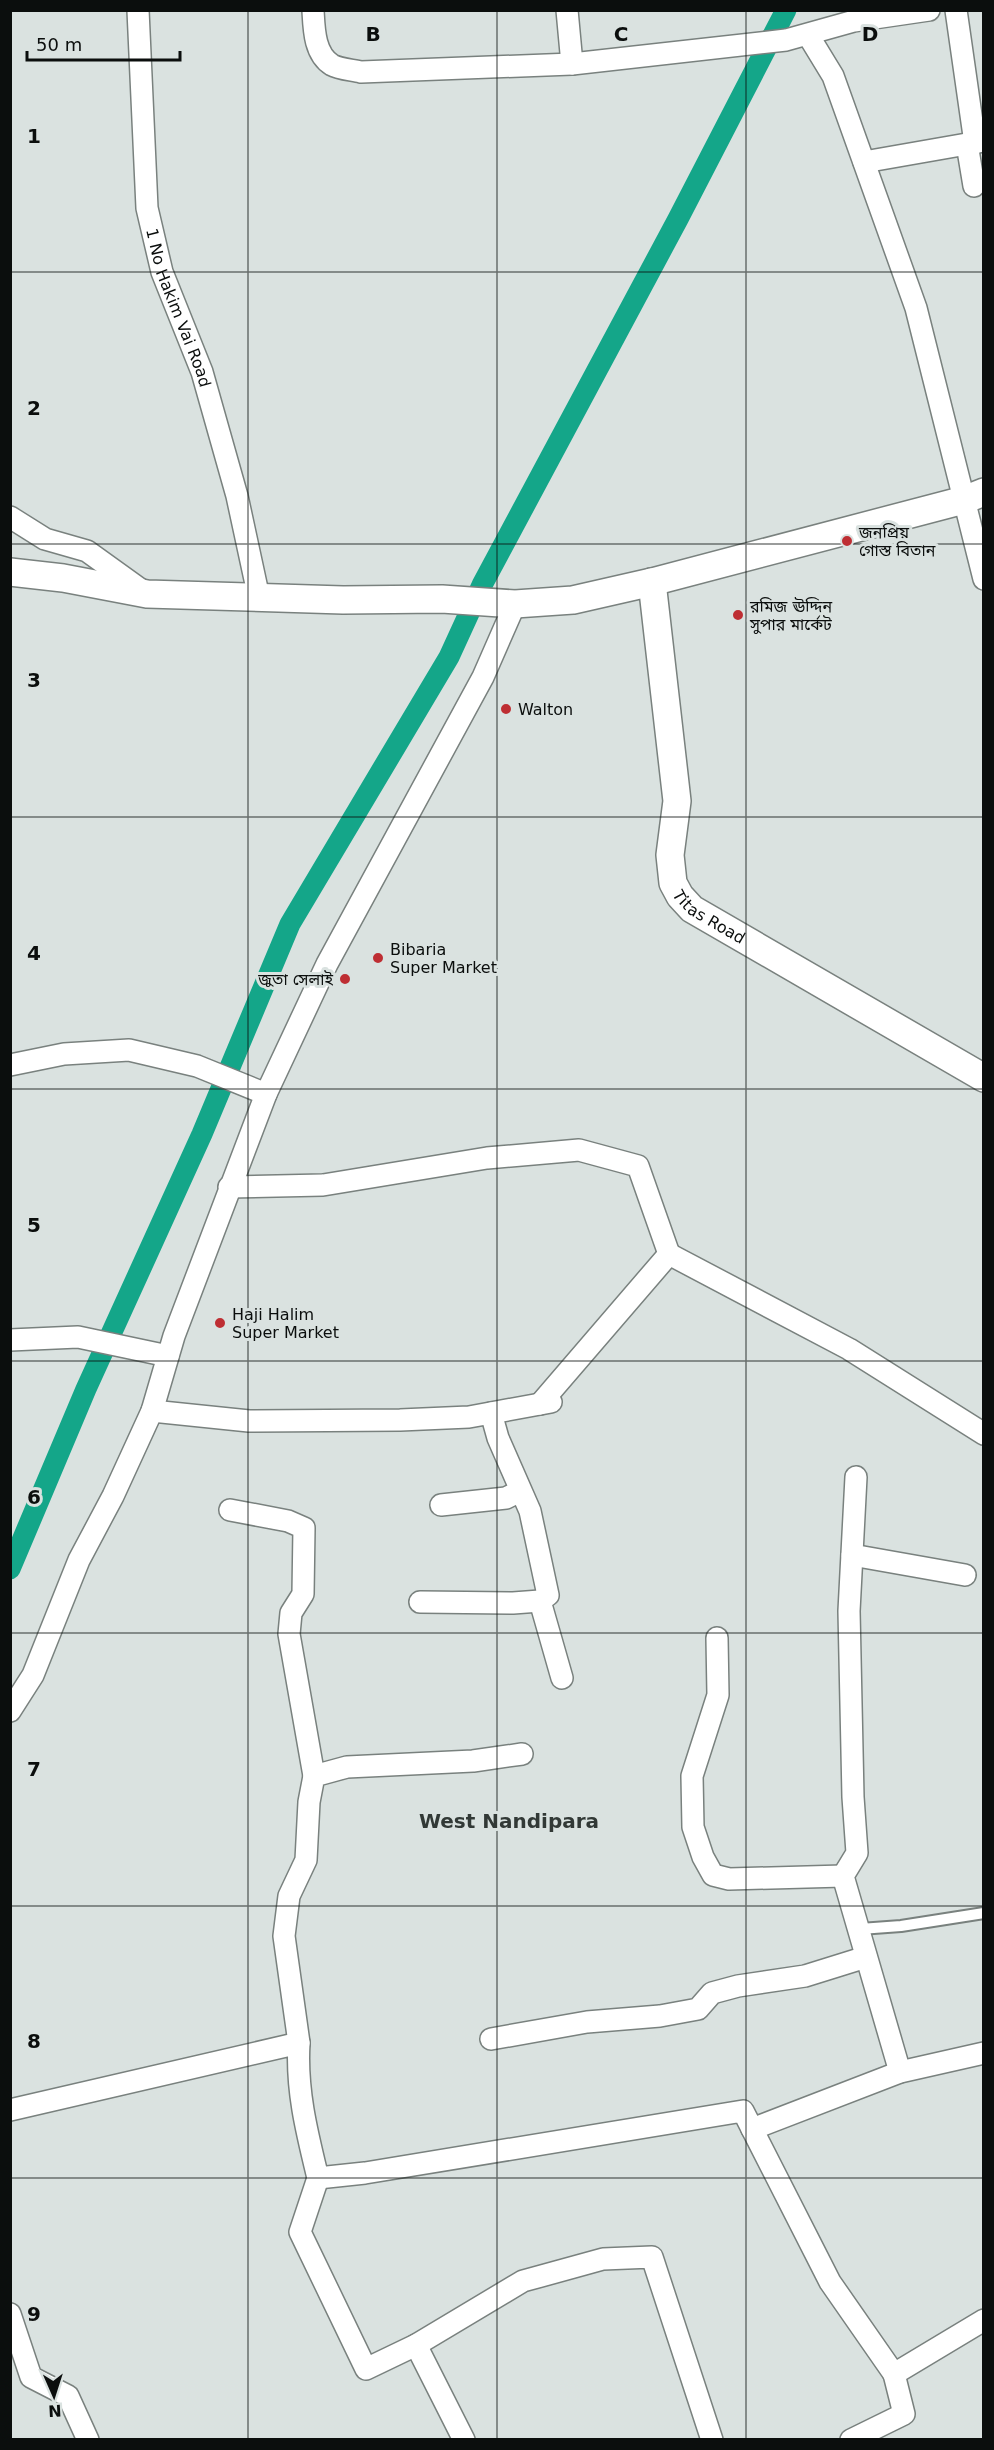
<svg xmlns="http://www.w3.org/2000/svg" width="994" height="2450" viewBox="0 0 994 2450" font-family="'DejaVu Sans','Noto Sans Bengali',sans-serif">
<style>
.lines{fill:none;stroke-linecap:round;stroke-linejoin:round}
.canal{stroke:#14a689;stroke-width:21}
.service-casing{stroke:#79817e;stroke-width:14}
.minor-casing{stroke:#79817e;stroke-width:24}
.tertiary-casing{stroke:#79817e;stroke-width:30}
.service{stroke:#fff;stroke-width:10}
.minor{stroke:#fff;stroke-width:21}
.tertiary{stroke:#fff;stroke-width:27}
.grid{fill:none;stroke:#0b0e0d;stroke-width:1.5;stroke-opacity:0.55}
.poi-dot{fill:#be2e33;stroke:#dae2e0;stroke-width:2}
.labels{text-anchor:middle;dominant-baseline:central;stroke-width:6;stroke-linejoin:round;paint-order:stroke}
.street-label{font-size:16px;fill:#0b0e0d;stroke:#dae2e0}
.poi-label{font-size:16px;fill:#0b0e0d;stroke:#dae2e0;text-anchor:start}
.quarter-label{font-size:20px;font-weight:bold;fill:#323936;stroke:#dae2e0}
.grid-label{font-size:20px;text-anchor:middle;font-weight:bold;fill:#0b0e0d;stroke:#dae2e0;stroke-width:6;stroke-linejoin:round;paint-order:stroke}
</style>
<rect width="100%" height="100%" fill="#dae2e0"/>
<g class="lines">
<!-- canal -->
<path class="canal" d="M10 1569 86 1389 202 1134 290 924 449 657 482 585 678 219 786 10"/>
<!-- service casing -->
<g class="service-casing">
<path id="service" d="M860 1929 901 1926 984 1913"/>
</g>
<!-- minor casing -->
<g class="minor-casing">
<g id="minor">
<path id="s1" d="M138 10 147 208 162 272 202 372 237 496 259 598"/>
<path d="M313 10C314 28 314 54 332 65 339 69 353 70 361 72L572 64 786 40 854 21 929 10"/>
<path d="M567 10 572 64"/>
<path d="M956 10 975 143"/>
<path d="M808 35 833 76 916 308 984 579"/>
<path d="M967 144 974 186"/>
<path d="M864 162 984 141"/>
<path d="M10 517 45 539 87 551 144 592"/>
<path d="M10 1065 64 1054 129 1050 197 1066 266 1094"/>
<path d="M229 1187 323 1185 487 1158 579 1150 638 1166 669 1254"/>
<path d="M10 1340 78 1337 168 1356"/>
<path d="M540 1404 669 1254 849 1349 984 1434"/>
<path d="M152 1411 249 1421 400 1420 469 1417 551 1402"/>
<path d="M491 1413 498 1438 530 1511 548 1595 540 1601 562 1678"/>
<path d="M856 1477 849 1611 853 1797 857 1853 843 1876 900 2072"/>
<path d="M441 1505 506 1498 520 1491"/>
<path d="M230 1510 288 1521 304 1528 303 1594 291 1613 289 1634 314 1776"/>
<path d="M852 1555 965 1575"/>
<path d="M420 1602 513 1603 540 1601"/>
<path d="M717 1638 718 1695 692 1776 693 1827 703 1857 713 1875 729 1879 843 1876"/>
<path d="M10 1711 33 1675 79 1560 113 1496 152 1411 174 1336 266 1094 327 964 483 677 515 604"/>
<path d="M491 2039 587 2022 660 2016 698 2009 712 1993 738 1986 805 1976 866 1957"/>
<path d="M299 2043 284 1936 289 1896 306 1860 309 1802 314 1776 347 1767 473 1761 522 1754"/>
<path d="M10 2110 299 2043C296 2090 307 2133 318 2178L365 2173 743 2111 830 2282 894 2374 984 2320"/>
<path d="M752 2129 900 2072 984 2053"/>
<path d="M318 2178 300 2232 366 2369 416 2345 523 2281 603 2259 652 2257 712 2440"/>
<path d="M10 2314 31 2377 68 2396 88 2440"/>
<path d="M416 2345 464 2440"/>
<path d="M851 2440 904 2414 894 2374"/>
</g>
</g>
<!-- tertiary casing -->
<g class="tertiary-casing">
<g id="tertiary">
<path d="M10 572 63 578 147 594 343 600 442 599 515 604 573 600 652 582 964 500 984 492"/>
<path id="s2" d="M652 582 677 801 670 855 673 883 680 896 692 909 984 1078"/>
</g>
</g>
<!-- service -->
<use href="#service" class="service"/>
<!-- minor -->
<use href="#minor" class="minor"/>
<!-- tertiary -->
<use href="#tertiary" class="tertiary"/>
</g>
<!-- grid -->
<path class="grid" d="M248 10V2440M497 10V2440M746 10V2440M10 272H984M10 544H984M10 817H984M10 1089H984M10 1361H984M10 1633H984M10 1906H984M10 2178H984"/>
<!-- markers -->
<g class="poi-dot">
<circle cx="847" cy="541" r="6"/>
<circle cx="738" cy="615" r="6"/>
<circle cx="506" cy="709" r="6"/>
<circle cx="378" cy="958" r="6"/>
<circle cx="345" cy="979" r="6"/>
<circle cx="220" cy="1323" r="6"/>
</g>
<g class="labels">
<!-- street labels -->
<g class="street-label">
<text stroke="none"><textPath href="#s1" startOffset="303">1 No Hakim Vai Road</textPath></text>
<text stroke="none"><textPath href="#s2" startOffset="354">Titas Road</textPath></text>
</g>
<!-- poi labels -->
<g class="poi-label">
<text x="859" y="532">জনপ্রিয়<tspan x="859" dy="18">গোস্ত বিতান</tspan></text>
<text x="750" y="606">রমিজ ঊদ্দিন<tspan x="750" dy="18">সুপার মার্কেট</tspan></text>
<text x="518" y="709">Walton</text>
<text x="390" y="949">Bibaria<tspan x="390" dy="18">Super Market</tspan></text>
<text x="333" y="979" text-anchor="end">জুতা সেলাই</text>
<text x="232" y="1314">Haji Halim<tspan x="232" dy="18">Super Market</tspan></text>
</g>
<!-- quarter labels -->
<g class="quarter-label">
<text x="509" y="1821">West Nandipara</text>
</g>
</g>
<g class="grid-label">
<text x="373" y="41">B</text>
<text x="621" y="41">C</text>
<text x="870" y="41">D</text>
<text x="34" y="143">1</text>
<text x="34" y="415">2</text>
<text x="34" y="687">3</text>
<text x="34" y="960">4</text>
<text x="34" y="1232">5</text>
<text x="34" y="1504">6</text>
<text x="34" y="1776">7</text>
<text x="34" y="2048">8</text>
<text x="34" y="2321">9</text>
</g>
<!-- border -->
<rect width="994" height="2450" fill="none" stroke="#0b0e0d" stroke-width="24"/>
<!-- north arrow -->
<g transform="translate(54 2396) rotate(177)" stroke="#dae2e0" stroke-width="4.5" paint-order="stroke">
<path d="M0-4.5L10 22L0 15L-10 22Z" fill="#0b0e0d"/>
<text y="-9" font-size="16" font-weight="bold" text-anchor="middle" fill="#0b0e0d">N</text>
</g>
<!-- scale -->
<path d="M27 51v9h153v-9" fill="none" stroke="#0b0e0d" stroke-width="3"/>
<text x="36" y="51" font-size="18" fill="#0b0e0d" stroke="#dae2e0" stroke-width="4.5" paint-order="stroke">50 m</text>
</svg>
